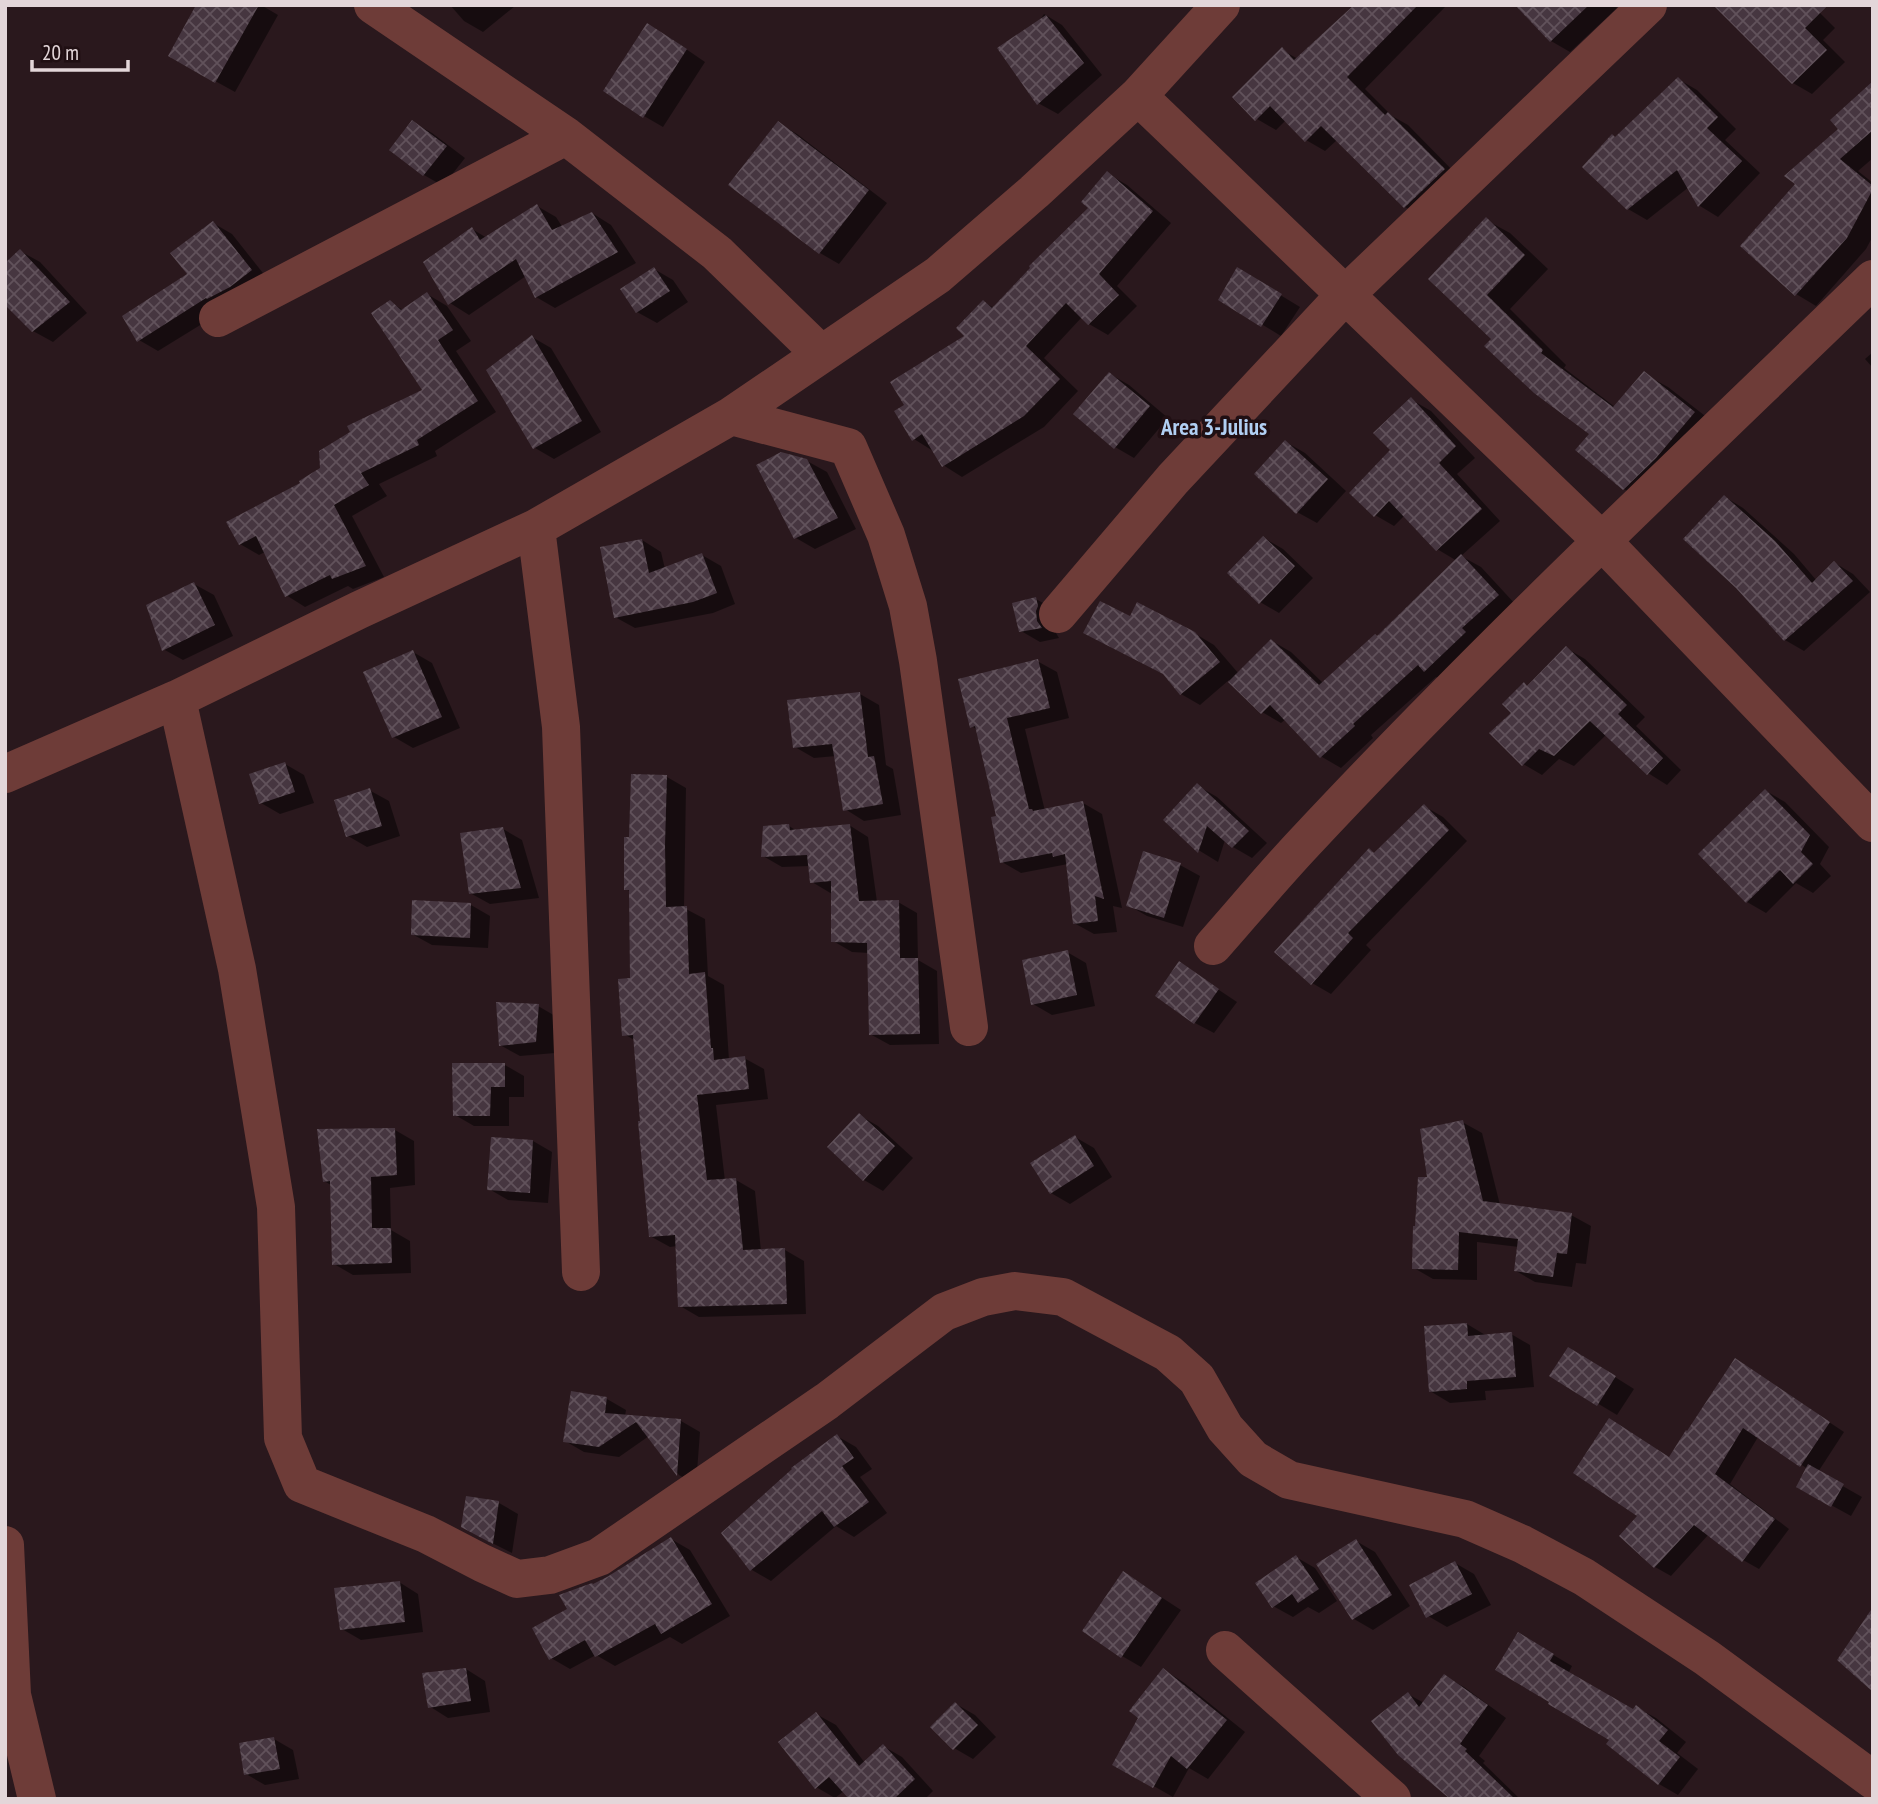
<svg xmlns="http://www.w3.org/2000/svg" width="1878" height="1804" viewBox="0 0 1878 1804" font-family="'PT Sans Narrow',sans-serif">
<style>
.shadow{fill:#0007}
.building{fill:url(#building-cross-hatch)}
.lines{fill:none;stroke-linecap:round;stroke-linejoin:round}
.minor{stroke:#6e3c38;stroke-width:38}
.labels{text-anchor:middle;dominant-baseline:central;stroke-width:7;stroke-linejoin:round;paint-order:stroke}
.quarter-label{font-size:23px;font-weight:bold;fill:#b1cff3;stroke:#200f13}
</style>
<defs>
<pattern id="building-cross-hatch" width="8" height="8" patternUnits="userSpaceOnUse" patternTransform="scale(1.75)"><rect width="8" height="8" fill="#463640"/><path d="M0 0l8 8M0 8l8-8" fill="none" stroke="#61525b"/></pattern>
</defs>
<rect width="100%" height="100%" fill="#2a181d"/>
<!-- shadow -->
<path class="shadow" d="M198 5H261L278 15 235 92 170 56Z
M450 5H514L515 6 483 32 464 21Z
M1356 5H1447L1365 89 1392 116 1408 125 1463 181 1424 218 1405 207 1337 140 1325 151 1306 140 1286 120 1276 130 1257 119 1282 50 1298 59Z
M1518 5H1615L1617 8 1570 52 1551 41Z
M1812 5 1835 28 1823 40 1845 62 1812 94 1793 83 1717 7Z
M1044 14 1062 25 1102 75 1058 114 1038 103 1026 40Z
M667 36 705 62 663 127 644 116Z
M1678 79 1697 90 1736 129 1725 140 1760 173 1718 217 1700 206 1689 187 1647 220 1628 209 1616 138Z
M1873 83V158L1858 171 1873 183V236L1866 249 1816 306 1796 294 1742 246 1798 184 1841 129Z
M412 122 432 133 465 158 443 186 424 175 391 150Z
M778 123 797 134 887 203 839 264 820 253Z
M1108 174 1127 185 1171 223 1117 286 1137 306 1108 335 1089 324 1082 317 1044 358 1078 391 1044 427 962 477 943 465 933 451 914 439 907 406 967 336 984 302 994 308 1090 208Z
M537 206 556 217 563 228 592 213 611 225 636 263 555 308 536 297 526 276 469 315 450 303 472 229 487 238Z
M1486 220 1510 233 1548 269 1510 309 1566 365 1564 368 1615 407 1644 374 1668 387 1718 426 1647 503 1624 489 1592 434 1430 279Z
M213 223 232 234 270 282 158 351 139 340 189 275Z
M20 251 40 262 87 313 53 342 33 331Z
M654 269 673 280 688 302 657 323 637 312Z
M1257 281 1300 307 1281 336 1220 299Z
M427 294 447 306 471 341 456 351 496 412 435 451 437 456 379 484 387 496 352 516 384 577 353 589 348 586 305 607 286 595 265 552 259 555 240 544 303 484 425 391 390 302 403 310Z
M532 337 551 348 601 432 554 459 535 448Z
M1873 352V368L1865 359Z
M1110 374 1129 385 1168 418 1134 458 1115 447Z
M1412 400 1431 411 1475 458 1457 474 1500 521 1461 556 1481 567 1517 606 1444 681 1436 677 1371 735 1373 738 1341 768 1322 757 1286 719 1281 723 1262 712 1229 680 1200 705 1181 694 1131 619 1194 633 1214 645 1239 674 1272 641 1291 652 1323 683 1378 638 1457 561 1437 549 1405 515 1394 526 1375 515 1392 450Z
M1286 442 1305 453 1346 491 1317 523 1297 512Z
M807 461 827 472 856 529 815 549 796 538Z
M1725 497 1743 508 1794 554 1817 581 1835 563 1853 574 1870 592 1804 651 1785 640 1738 587Z
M1264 538 1283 549 1313 578 1279 613 1260 602Z
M642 540 661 552 665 569 702 555 721 566 735 604 713 613 635 628 615 617Z
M194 584 214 595 233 636 183 660 163 649Z
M1036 599 1055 610 1056 633 1059 638 1040 642 1021 631Z
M1566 648 1585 659 1645 717 1636 726 1681 770 1667 785 1648 773 1607 734 1574 766 1559 759 1542 775 1523 764 1513 713 1529 687Z
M413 652 432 663 460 728 413 748 394 737Z
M1037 661 1057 672 1069 718 1025 729 1045 811 1083 803 1102 814 1122 908 1113 906 1117 932 1094 934 1074 923 1068 864 1021 873 1002 862 998 817 977 730 972 726Z
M860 694 879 705 886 765 893 769 901 815 864 821 845 809 836 756 814 758 795 747Z
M285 764 304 775 314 803 280 814 261 803Z
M667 777 686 788 684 908 705 919 708 976 724 985 729 1060 744 1058 764 1069 768 1099 716 1105 725 1181 736 1180 755 1191 761 1251 785 1250 804 1261 806 1314 699 1317 680 1306 677 1246 670 1247 650 1236 636 1041 624 1034 632 979 631 892 626 889 631 839Z
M1198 786 1217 797 1267 843 1252 858 1233 847 1225 840 1218 862 1200 851 1166 820Z
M369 790 389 801 400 836 367 847 348 836Z
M1766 791 1785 802 1829 847 1820 864 1831 876 1813 893 1796 883 1766 913 1747 902Z
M1424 806 1443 817 1467 841 1366 945 1371 950 1331 994 1312 983Z
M849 825 868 837 877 902H898L917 913 918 960 937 971 939 1044 890 1045 870 1034 869 953 852 952 833 941 832 894 812 882 810 866 782 867 763 856 789 826 797 831Z
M503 829 522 840 539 898 490 904 470 893Z
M1144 854 1180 865 1200 876 1183 927 1147 916 1128 905Z
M471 905 490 916 488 948 432 945 412 934Z
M1067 952 1086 963 1095 1006 1052 1015 1033 1004Z
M1180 964 1237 1002 1214 1033 1195 1023 1157 995Z
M538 1006 557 1017 555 1053 520 1056 500 1045Z
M505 1065 524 1076V1097H509V1126H474L455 1115Z
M859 1115 878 1126 913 1158 883 1191 864 1180 829 1147Z
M1462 1122 1482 1133 1500 1205 1571 1215 1591 1226 1586 1264 1576 1263 1572 1287 1535 1282 1516 1271 1519 1247 1477 1242V1280L1433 1279 1414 1268 1429 1179Z
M395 1130 414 1141 415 1185 390 1188 391 1230 410 1241 411 1273 353 1275 334 1264 331 1185 324 1181Z
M1075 1137 1094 1148 1112 1177 1070 1204 1051 1193Z
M533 1141 552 1152 548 1203 508 1200 489 1189Z
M1467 1324 1487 1336 1511 1334 1530 1345 1534 1387 1485 1391 1486 1400 1450 1403 1430 1391Z
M1588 1360 1634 1389 1617 1415 1552 1376Z
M1751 1370 1844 1432 1818 1472 1862 1497 1851 1516 1798 1487 1808 1469 1758 1437 1730 1484 1789 1529 1759 1569 1743 1560 1709 1534 1671 1576 1655 1567 1622 1536 1640 1516 1670 1459Z
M572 1393 607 1399 626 1410 625 1416 681 1421 700 1432 696 1485 679 1475 649 1436 619 1457 584 1452 565 1441Z
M837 1436 856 1447 872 1469 860 1477 887 1513 854 1537 836 1526 771 1581 752 1570 724 1533Z
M499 1503 518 1514 512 1553 482 1538Z
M671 1539 690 1550 730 1616 682 1644 670 1637 615 1666 596 1655 570 1669 551 1658 569 1610 594 1586Z
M1356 1541 1375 1552 1410 1606 1373 1630 1354 1619Z
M1296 1557 1315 1568 1337 1601 1319 1613 1308 1607 1293 1617 1273 1606Z
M1455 1563 1474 1574 1491 1605 1447 1627 1428 1616Z
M1124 1573 1181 1610 1141 1667 1122 1656Z
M399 1582 418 1594 423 1632 361 1640 342 1629Z
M1518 1634 1572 1666 1568 1674 1633 1712 1636 1707 1656 1718 1686 1742 1677 1753 1698 1769 1678 1795 1659 1784 1608 1744 1612 1739Z
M466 1669 485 1681 490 1712 448 1718 429 1706Z
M1164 1670 1183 1682 1245 1732 1208 1779 1189 1768 1173 1797 1115 1764Z
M1444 1676 1464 1687 1506 1718 1479 1756 1485 1761 1483 1763 1520 1799H1453L1408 1694 1424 1703Z
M956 1704 975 1715 996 1737 973 1759 954 1748Z
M816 1714 836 1725 865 1763 883 1746 902 1757 933 1791 925 1799H851L844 1791 835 1798 816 1787Z
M274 1739 293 1750 299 1779 265 1785 246 1774Z"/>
<!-- building -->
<path class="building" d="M196 5H259L215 83 168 56Z
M1354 5H1418L1347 77 1385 115 1388 112 1445 169 1404 208 1321 126 1305 142 1270 106 1255 121 1232 97 1282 47 1294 60Z
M1515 5H1589L1550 42Z
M1713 5H1828L1805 28 1827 50 1792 84Z
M1046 15 1084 63 1037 105 997 48Z
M647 23 687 49 643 118 603 91Z
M1678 77 1718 117 1707 128 1742 161 1698 207 1677 170 1627 210 1582 167 1612 134 1615 137Z
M1873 81V130L1840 159 1873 186V189L1847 238 1795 296 1740 246 1795 184 1784 176 1838 129 1830 120Z
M412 120 447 146 423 176 389 150Z
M778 121 869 190 819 254 728 185Z
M1107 171 1153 211 1099 274 1119 295 1088 325 1066 303 1026 346 1060 379 1024 416 942 467 922 434 912 441 894 411 904 405 890 382 964 336 956 328 983 300 992 308 1030 268 1029 266 1088 208 1081 202Z
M537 204 552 230 592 212 618 252 535 298 516 259 448 305 423 262 472 227 480 240Z
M1486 217 1525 255 1487 295 1543 350 1541 353 1613 407 1644 371 1695 412 1656 458 1623 490 1575 450 1589 434 1534 393 1484 346 1491 339 1428 279Z
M213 221 252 270 230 287 207 299 206 298 137 342 122 316 187 274 170 253Z
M20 249 70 302 32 332 5 305V263Z
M654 267 670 291 636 313 620 289Z
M1237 267 1282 294 1261 327 1218 300Z
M427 292 453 330 438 340 478 401 417 440 419 445 361 473 369 485 334 505 366 566 332 579 330 575 285 597 256 536 239 545 226 522 300 483 299 481 320 468 319 451 350 432 347 426 422 390 371 313 390 300 401 310Z
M532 335 582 421 533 449 486 370Z
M1109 372 1150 406 1114 449 1073 414Z
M1411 397 1456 446 1439 463 1482 509 1436 551 1389 501 1374 517 1349 493 1390 450 1373 433Z
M1285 440 1328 479 1296 514 1254 474Z
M781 452 807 459 838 518 794 539 756 465Z
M1724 495 1775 541 1812 583 1834 561 1853 581 1784 641 1736 588 1683 539Z
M1263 536 1295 566 1259 604 1227 573Z
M642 539 649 573 702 553 717 593 693 602 614 618 600 547Z
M1461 554 1499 595 1462 628 1466 632 1424 672 1418 665 1353 724 1355 726 1320 758 1270 705 1261 714 1228 682 1271 639 1319 685 1375 634 1377 636Z
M194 582 215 625 162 651 146 605Z
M1036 597 1038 606 1036 611 1037 621 1042 628 1019 632 1012 603Z
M1100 601 1130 616 1137 602 1195 632 1220 662 1180 695 1163 674 1083 633Z
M1566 646 1627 705 1618 714 1663 758 1647 775 1590 721 1554 756 1539 749 1522 766 1489 733 1511 713 1502 704 1524 682 1527 686Z
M413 650 442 717 392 738 363 672Z
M1038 659 1050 708 1007 718 1029 809H1032L1033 811 1083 801 1104 899 1095 896 1098 921 1073 924 1065 854 1053 857 1052 853 1000 863 991 817 996 816 975 726 970 728 958 679Z
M860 692 868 757 874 756 883 804 843 811 832 744 793 748 787 700Z
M285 762 295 792 259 804 249 774Z
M631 774 667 775 665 845 666 907 687 906 689 974 705 972 711 1048H713L714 1060 745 1056 749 1089 697 1095 707 1180 736 1178 743 1250 785 1248 787 1304 678 1307 675 1235 649 1237 638 1121H640L633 1035 622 1036 618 979 630 978 629 890H624V837H629Z
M1197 783 1249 831 1232 848 1207 826 1198 853 1163 820Z
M370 788 382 826 346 837 334 800Z
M1765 789 1810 835 1801 852 1813 864 1793 884 1780 870 1746 903 1698 854Z
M1424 804 1449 830 1348 933 1353 938 1311 985 1274 952 1369 848 1374 853Z
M789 824 790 830 850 824 859 901 899 900 900 958H918L920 1034 869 1035 867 943 831 942V881L810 883 807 855 761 857 763 826Z
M503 827 521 888 469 894 460 833Z
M1143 851 1181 863 1164 918 1126 906Z
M412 900 471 903 470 938 411 935Z
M1068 950 1077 995 1031 1005 1022 960Z
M1179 961 1219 989 1194 1024 1155 996Z
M496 1002 539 1004 536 1042 499 1046Z
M452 1063H505V1087H491L490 1116H453Z
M859 1113 895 1146 863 1181 827 1147Z
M1463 1120 1483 1201 1572 1213 1567 1254 1557 1253 1553 1277 1514 1271 1518 1239 1459 1232 1458 1270 1412 1269 1413 1226H1415L1418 1177H1427L1420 1129Z
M395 1128 397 1175 371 1177 372 1228H391L392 1263 332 1265 330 1181 323 1182 317 1129Z
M1075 1135 1094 1166 1050 1194 1030 1163Z
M491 1137 533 1140 530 1193 487 1190Z
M1467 1323 1468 1336 1512 1332 1516 1377 1467 1381V1389L1429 1392 1424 1326Z
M1568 1347 1616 1376 1597 1406 1549 1376Z
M1735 1358 1830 1422 1800 1467 1743 1428 1715 1474 1775 1519 1742 1562 1694 1525 1654 1568 1619 1536 1637 1516 1573 1473 1609 1418 1669 1457 1686 1430 1687 1431Z
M571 1391 607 1397 605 1413 681 1419 677 1476 636 1422 599 1447 563 1442Z
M837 1434 854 1458 842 1466 869 1502 834 1527 822 1511 750 1571 721 1533 792 1469 791 1468Z
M1808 1464 1844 1484 1831 1507 1796 1487Z
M466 1496 499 1501 493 1544 461 1527Z
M671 1537 712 1604 661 1634 655 1624 595 1657 585 1640 549 1660 532 1628 567 1609 559 1595 592 1583 593 1584 607 1577Z
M1356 1539 1392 1595 1352 1620 1316 1564Z
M1296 1555 1319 1589 1298 1603 1292 1594 1272 1608 1255 1583Z
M1455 1561 1472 1594 1426 1618 1409 1585Z
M1123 1571 1162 1598 1121 1658 1082 1631Z
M400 1581 405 1622 340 1630 334 1588Z
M1873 1607V1692L1837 1660Z
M1518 1632 1554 1654 1550 1661 1633 1709 1636 1705 1668 1730 1659 1741 1680 1757 1658 1785 1606 1744 1609 1740 1548 1704 1549 1702 1495 1670Z
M466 1668 471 1701 428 1708 422 1673Z
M1163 1668 1227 1720 1187 1769 1171 1756 1153 1788 1112 1765 1138 1718 1129 1711Z
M1444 1674 1488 1705 1460 1744 1467 1749 1465 1751 1515 1799H1450L1398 1755 1371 1721 1408 1692 1419 1707Z
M955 1702 978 1725 953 1750 930 1727Z
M816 1712 859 1766 883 1744 915 1779 894 1799H849L829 1777 815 1789 778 1742Z
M274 1737 280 1769 244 1775 239 1743Z"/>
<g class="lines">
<!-- minor -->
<path class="minor" d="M373 5 566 136 717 253 821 354
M1138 96 1602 541 1873 823
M218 318 566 136
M731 416 848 447 886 535 908 606 918 661 969 1027
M536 528 561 727 581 1272
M1058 614 1173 479 1345 295 1648 5
M177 699 237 969 276 1207 283 1438 302 1484 426 1534 482 1563 517 1579 550 1575 599 1557 827 1401 944 1312 983 1297 1015 1291 1063 1297 1168 1353 1197 1379 1225 1428 1253 1459 1289 1480 1465 1519 1522 1544 1584 1577 1707 1658 1873 1780
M5 774 177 699 359 610 536 528 731 416 938 275 1034 192 1138 96 1221 5
M1213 946C1243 912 1273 876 1304 843 1486 648 1681 465 1873 279
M5 1545 12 1695 37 1799
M1225 1650 1392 1799"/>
</g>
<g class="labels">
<!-- quarter labels -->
<g class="quarter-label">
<text x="1214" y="426">Area 3-Julius</text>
</g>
</g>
<!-- border -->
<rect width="1878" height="1804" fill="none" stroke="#e3d6d9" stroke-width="14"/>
<!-- scale -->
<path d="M32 60v10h96v-10" fill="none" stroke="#e3d6d9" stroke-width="3.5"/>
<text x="42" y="60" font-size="21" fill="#e3d6d9" stroke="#200f13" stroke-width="5" paint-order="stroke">20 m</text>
</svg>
